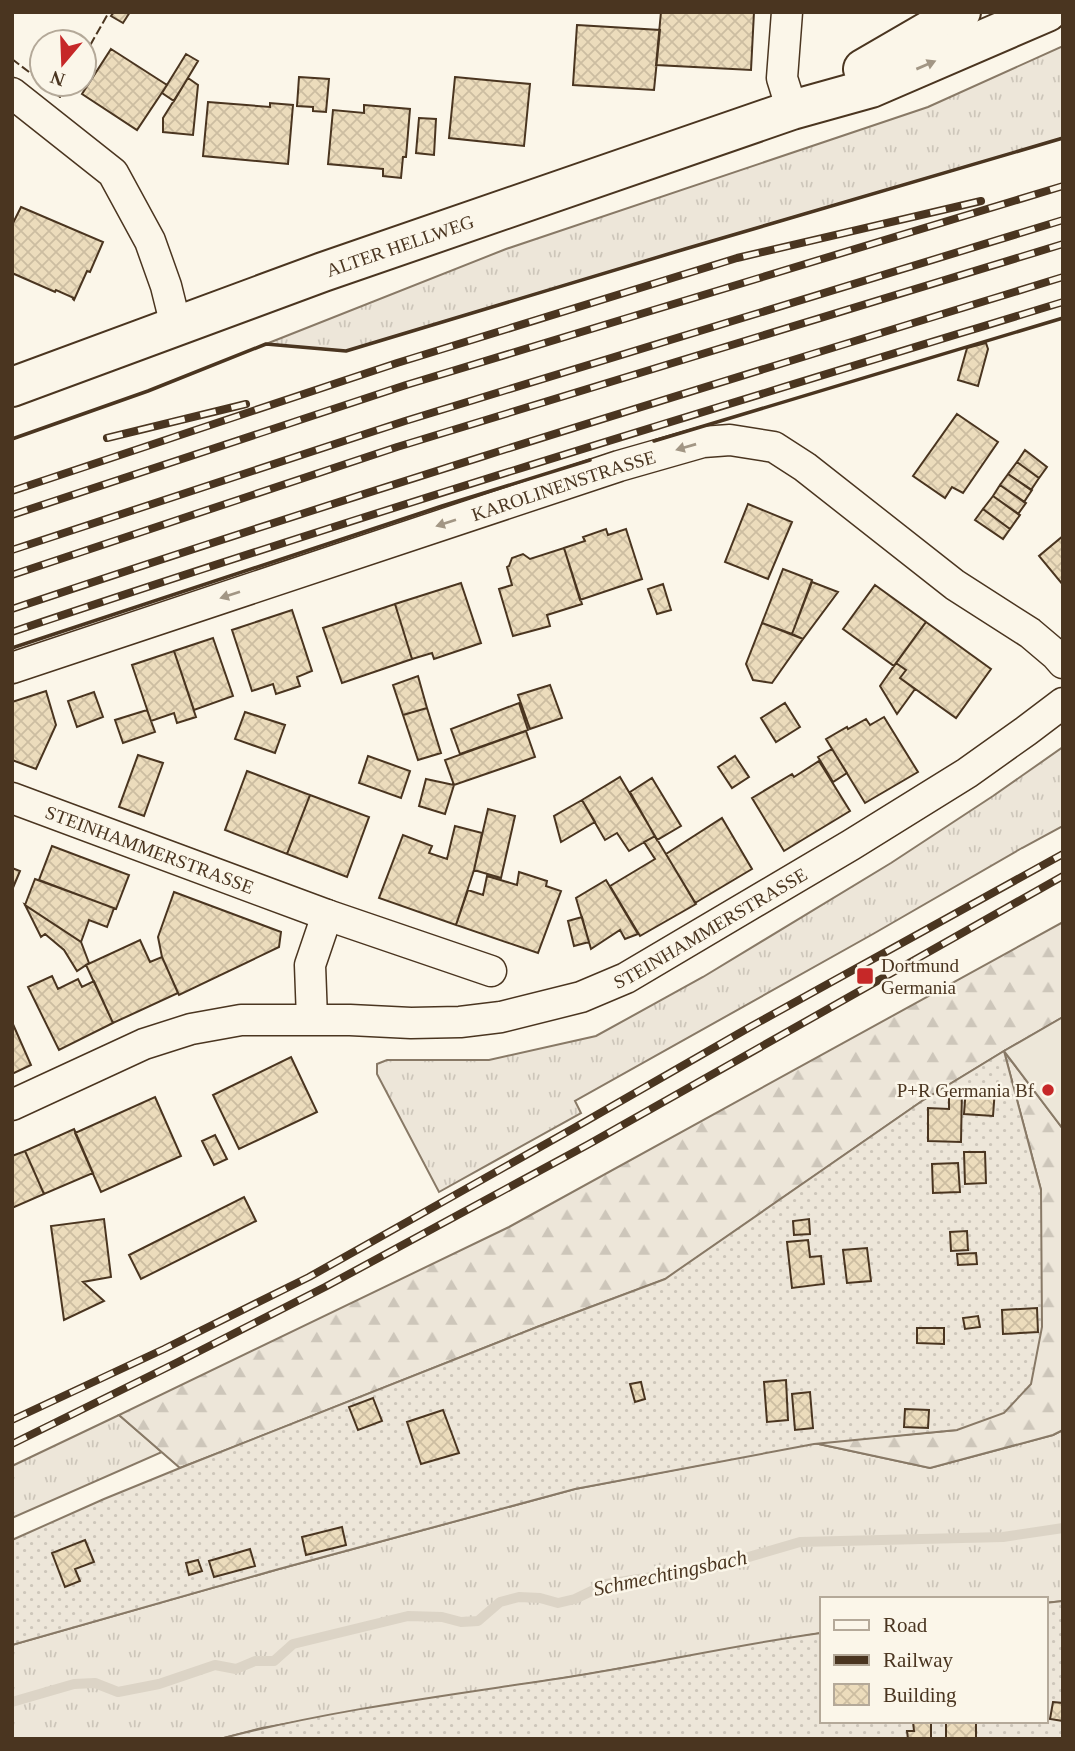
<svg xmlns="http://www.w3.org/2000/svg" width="1075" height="1751" viewBox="0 0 1075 1751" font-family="'Times New Roman',serif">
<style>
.grass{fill:url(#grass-tufts);stroke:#887966;stroke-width:2}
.forest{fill:url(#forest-firs);stroke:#887966;stroke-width:2}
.garden{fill:url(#garden-dots);stroke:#887966;stroke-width:2}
.parking{fill:#ede7d9;stroke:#887966;stroke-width:2}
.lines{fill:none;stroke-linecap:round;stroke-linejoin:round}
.stream{stroke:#dcd4c6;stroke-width:10}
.building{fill:url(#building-cross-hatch);stroke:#4a3520;stroke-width:2}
.street-casing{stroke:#4a3520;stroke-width:33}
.secondary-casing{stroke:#4a3520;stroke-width:42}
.street{stroke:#fbf6e9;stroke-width:30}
.secondary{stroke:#fbf6e9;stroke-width:38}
.rail-casing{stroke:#4a3520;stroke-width:8}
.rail{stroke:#fbf6e9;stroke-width:5;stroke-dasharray:16;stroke-linecap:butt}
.fence{stroke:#4a3520;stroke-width:2;stroke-dasharray:9 3.5;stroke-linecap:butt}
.wall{stroke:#4a3520;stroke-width:3.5}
.oneway{fill:#a29684}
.poi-dot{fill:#c62828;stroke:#fbf6e9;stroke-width:2.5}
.labels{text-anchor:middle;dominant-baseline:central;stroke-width:5;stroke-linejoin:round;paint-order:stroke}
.street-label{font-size:19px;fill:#4a3520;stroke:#fbf6e9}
.poi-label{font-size:19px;fill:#4a3520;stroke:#fbf6e9;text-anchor:start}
.water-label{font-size:21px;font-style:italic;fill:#4a3520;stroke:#fbf6e9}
</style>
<defs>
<pattern id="grass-tufts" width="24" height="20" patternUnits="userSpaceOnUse" patternTransform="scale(1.75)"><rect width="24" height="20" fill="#ede6d9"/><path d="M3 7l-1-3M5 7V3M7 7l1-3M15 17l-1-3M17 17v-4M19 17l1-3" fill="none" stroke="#cdc6ba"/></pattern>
<pattern id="forest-firs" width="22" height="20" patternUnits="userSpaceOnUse" patternTransform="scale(1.75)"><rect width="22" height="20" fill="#ede6d9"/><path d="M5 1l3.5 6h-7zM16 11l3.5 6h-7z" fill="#cdc6ba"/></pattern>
<pattern id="garden-dots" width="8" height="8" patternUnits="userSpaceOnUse" patternTransform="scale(1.75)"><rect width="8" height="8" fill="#ede6d9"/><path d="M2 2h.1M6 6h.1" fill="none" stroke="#cdc6ba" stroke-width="1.8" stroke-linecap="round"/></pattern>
<pattern id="building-cross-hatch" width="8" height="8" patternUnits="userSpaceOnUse" patternTransform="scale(1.75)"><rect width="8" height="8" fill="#ecdcbc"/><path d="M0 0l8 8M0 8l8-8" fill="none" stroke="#ccbda1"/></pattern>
</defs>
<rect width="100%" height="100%" fill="#fbf6e9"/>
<!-- grass -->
<path class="grass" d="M1063 46V138L685 249 346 351 266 344 506 249 928 107Z
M1063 747V826L1022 848 873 934 575 1101 581 1113 439 1192 377 1074V1064L387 1060H489L596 1036 703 977 891 863 993 796Z
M119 1415 162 1452 12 1518V1466Z
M1063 1430V1601L1045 1603V1599H821V1633L583 1675 404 1703 262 1728 220 1739H12V1645L279 1569 575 1489 814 1443 930 1468 1053 1435Z"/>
<!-- forest -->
<path class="forest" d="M1063 922V1017L1004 1051 1063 1129V1430L1053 1435 930 1468 814 1443 957 1430 1041 1190 1004 1051 922 1101 666 1279 537 1327 180 1468 119 1415 509 1227Z"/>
<!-- garden -->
<path class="garden" d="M1004 1051 1041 1190 1042 1327 1031 1384 1004 1413 957 1430 814 1444 575 1489 279 1569 12 1645V1540L104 1499 180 1468 537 1327 665 1279 922 1101Z
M1063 1601V1739H220C338 1708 460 1694 581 1675 661 1662 741 1644 821 1633V1721H1045V1603Z"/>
<!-- parking -->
<path class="parking" d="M1063 1017V1129L1004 1051Z"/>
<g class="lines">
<!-- stream -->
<path class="stream" d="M12 1702 74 1684 95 1683 118 1692 159 1684 215 1665 236 1669 255 1661H274L293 1644 408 1616 442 1617 461 1622 478 1621 500 1602 519 1597 540 1598 558 1603 575 1599 606 1584 711 1568 800 1542 1003 1537 1063 1528"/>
</g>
<!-- building -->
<path class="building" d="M114 12H130L123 23 111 16Z
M661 12H754L751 70 656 65Z
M577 25 660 30 654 90 573 85Z
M111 49 167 85 137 130 82 94Z
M186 54 198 61 174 101 162 93Z
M299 77 329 79 326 112 313 111V107L297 106Z
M455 77 530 84 524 146 449 138Z
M188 78 198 85 193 135 163 132V118Z
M208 102 270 107V103L293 105 288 164 203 156Z
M364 105 410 109 406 157H403L401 178 383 176V169L328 164 333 110 364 113Z
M419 118 436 119 434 155 416 153Z
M21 207 103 242 90 272 87 271 74 300 73 299 74 298 56 290 55 292 12 273V225Z
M986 343 988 349 978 386 958 380 967 348Z
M957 414 998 442 963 493 952 487 945 498 913 476Z
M1025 450 1047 467 1039 478 1017 462Z
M1017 462 1039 478 1031 490 1008 474Z
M1008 474 1032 490 1024 502 1000 485Z
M1000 485 1026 503 1018 514 993 496Z
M993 496 1020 515 1010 529 983 509Z
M748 504 792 522 768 579 725 562Z
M983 509 1010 529 1003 539 975 520Z
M606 529 608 535 626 529 642 579 580 600 564 548 585 541 583 537Z
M1063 536V585L1039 556Z
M564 548 582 604 547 615 550 626 513 636 499 589 512 585 507 567 509 566 512 558 523 554 530 559Z
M783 569 812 580 792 634 762 623Z
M812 582 838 592 803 639 792 634Z
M461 583 481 643 434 659 432 653 412 659 395 604Z
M663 584 671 610 657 614 648 589Z
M875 585 926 622 894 666 843 629Z
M395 604 412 659 342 683 323 628Z
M292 610 312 671 297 677 300 686 276 694 273 684 252 691 232 630Z
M926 622 991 669 956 718 900 678 906 670 896 663Z
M762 623 803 639 772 683 753 680 746 664Z
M213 638 233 696 194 710 174 651Z
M174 651 196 717 177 723 174 713 151 721 132 665Z
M896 663 906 670 900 678 915 689 897 714 880 686Z
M418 676 427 708 403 715 393 685Z
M550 685 562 718 530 729 518 695Z
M46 691 56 725 36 769 12 760V702Z
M94 692 103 717 77 727 68 701Z
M519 703 528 730 460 754 451 729Z
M785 703 800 727 776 742 761 718Z
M427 708 441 753 418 760 403 715Z
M147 710 155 732 123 743 115 720Z
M245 712 285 725 275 753 235 739Z
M884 717 918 772 865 803 826 739 847 727 848 729 866 719 870 725Z
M526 731 535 757 454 785 445 760Z
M832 749 847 773 833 782 818 757Z
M138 755 163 763 144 816 119 807Z
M368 756 410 771 401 798 359 783Z
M735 756 749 777 732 788 718 767Z
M819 761 850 811 784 851 752 798 792 774 794 777Z
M247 771 310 795 287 854 225 830Z
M620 777 655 836 629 851 617 833 605 840 582 800Z
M652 778 681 826 657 840 630 792Z
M426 779 454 785 445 814 419 806Z
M310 795 369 817 347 877 287 854Z
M582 800 595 822 561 842 554 816Z
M488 809 515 816 501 878 474 870Z
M722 818 752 869 695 903 666 854Z
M455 826 482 833 474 870 456 925 379 898 403 835 432 846 429 853 447 859Z
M655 836 696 904 640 936 610 886 655 859 644 842Z
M52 846 129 875 116 909 39 880Z
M12 868 20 871 12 890Z
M519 872 547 881 546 886 561 891 538 953 456 925 468 890 483 895 487 876 517 885Z
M35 879 114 908 107 927 89 920 81 942 25 905Z
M606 880 638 934 625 939 620 930 591 949 576 898Z
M174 892 281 932 279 947 179 995 162 957 158 937Z
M25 905 81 942 89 963 77 971 64 950 45 934 41 937Z
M582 917 589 942 574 946 568 921Z
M140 940 150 962 162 957 178 993 113 1023 86 965Z
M52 976 58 989 78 979 82 987 94 981 113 1023 59 1050 28 987Z
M12 1022 31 1065 12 1074Z
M291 1057 317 1112 239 1149 213 1095Z
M966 1087 995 1089 993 1116 964 1114Z
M949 1089H962L961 1142 928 1141V1108L949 1109Z
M155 1097 181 1156 101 1192 75 1133Z
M74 1129 93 1173 44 1194 25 1151Z
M215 1135 227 1159 214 1165 202 1141Z
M25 1151 44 1194 12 1208V1156Z
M964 1152H985L986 1183 965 1184Z
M958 1163 960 1192 933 1193 932 1164Z
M244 1197 256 1221 141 1279 129 1255Z
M104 1219 111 1277 83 1282 104 1301 64 1320 51 1226Z
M809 1219 810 1234 794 1235 793 1221Z
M967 1231 968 1250 951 1251 950 1232Z
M808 1240 810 1257 821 1256 824 1284 792 1288 787 1242Z
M867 1248 871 1281 847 1283 843 1250Z
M976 1253 977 1264 958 1265 957 1254Z
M1037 1308 1038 1332 1003 1334 1002 1310Z
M978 1316 980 1327 965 1329 963 1318Z
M917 1328H944V1344L917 1343Z
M786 1380 788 1420 767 1422 764 1382Z
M641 1382 645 1399 635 1402 630 1384Z
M810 1392 813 1428 795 1430 792 1394Z
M373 1398 382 1421 358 1430 349 1407Z
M905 1409 929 1410 928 1428 904 1427Z
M443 1410 459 1453 421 1464 407 1422Z
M342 1527 346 1545 306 1555 302 1537Z
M85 1540 94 1562 75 1569 80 1581 65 1587 52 1553Z
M250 1549 255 1566 214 1577 209 1561Z
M198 1560 202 1571 189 1575 186 1563Z
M1053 1702 1063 1703V1721L1050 1719Z
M913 1721H931V1739H908L907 1731H914Z
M946 1721H976V1739H946Z"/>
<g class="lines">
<!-- street casing -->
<g class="street-casing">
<g id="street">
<path d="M787 12 782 78 792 110"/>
<path d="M12 93 113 173 150 241 166 286 176 326"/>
<path id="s1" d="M12 668 619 466 703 442 730 440 774 447 805 467 955 585 1030 633 1056 655 1063 663"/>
<path id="s2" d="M12 798 327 915 491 971"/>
<path d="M312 1019 310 965 327 915"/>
<path id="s3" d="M12 1105 144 1044 191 1029 241 1020H350L411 1023 460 1022 501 1017 581 997 626 978 851 845 967 773 1026 731 1063 703"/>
</g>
</g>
<!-- secondary casing -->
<g class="secondary-casing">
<g id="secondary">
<path d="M863 69 961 12"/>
<path id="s4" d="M12 387 323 272 792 110 871 88 1047 12"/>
</g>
</g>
<!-- street -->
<use href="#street" class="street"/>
<!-- secondary -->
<use href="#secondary" class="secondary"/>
<!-- rail casing -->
<g class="rail-casing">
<path id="rail" d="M107 438 246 404
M12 491 397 363 737 258 981 201
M12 515 406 385 1063 186
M12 550 405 421 1063 220
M12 575 397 447 1063 244
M12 609C360 492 712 385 1063 277
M12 632C360 515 712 409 1063 302
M12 1420 164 1349 309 1277 574 1128 750 1027 1063 854
M12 1444 178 1362 325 1287 589 1144 1063 876"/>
</g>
<!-- rail -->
<use href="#rail" class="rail"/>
<!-- fence -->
<path class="fence" d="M84 56 109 12
M12 59 42 82
M44 84 60 97 67 84"/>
<!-- wall -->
<path class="wall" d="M12 439 148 391 266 344 346 351 685 249 1063 138
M654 441 1063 318
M12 648 442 506 590 460"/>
</g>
<!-- one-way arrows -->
<defs><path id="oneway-solid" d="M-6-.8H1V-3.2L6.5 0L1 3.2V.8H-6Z" transform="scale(1.75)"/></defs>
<g class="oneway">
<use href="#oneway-solid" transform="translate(926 65) rotate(-23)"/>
<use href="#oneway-solid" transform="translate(686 447) rotate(164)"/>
<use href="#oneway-solid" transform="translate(446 523) rotate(162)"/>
<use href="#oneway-solid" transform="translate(230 595) rotate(162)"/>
</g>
<!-- markers -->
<g class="poi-dot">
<rect x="856" y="967" width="18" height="18" rx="3.5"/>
<circle cx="1048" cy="1090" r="7"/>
</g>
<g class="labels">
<!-- street labels -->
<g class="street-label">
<text stroke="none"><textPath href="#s4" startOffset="413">ALTER HELLWEG</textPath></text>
<text stroke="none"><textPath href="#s1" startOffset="581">KAROLINENSTRASSE</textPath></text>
<text stroke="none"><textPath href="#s2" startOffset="147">STEINHAMMERSTRASSE</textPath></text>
<text stroke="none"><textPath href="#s3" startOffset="735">STEINHAMMERSTRASSE</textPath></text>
</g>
<!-- poi labels -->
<g class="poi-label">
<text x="881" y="965">Dortmund<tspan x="881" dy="22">Germania</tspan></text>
<text x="1034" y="1090" text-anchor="end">P+R Germania Bf</text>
</g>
<!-- water labels -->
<g class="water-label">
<text transform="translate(670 1573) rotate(-12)">Schmechtingsbach</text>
</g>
</g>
<!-- border -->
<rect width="1075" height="1751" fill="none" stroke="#4a3520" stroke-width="28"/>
<!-- legend -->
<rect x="820" y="1597" width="228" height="126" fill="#fbf6e9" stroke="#b4a999" stroke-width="2"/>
<rect x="834" y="1620" width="35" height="10" fill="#fbf6e9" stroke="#b4a999" stroke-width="2"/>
<text x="883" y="1632" font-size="21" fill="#4a3520">Road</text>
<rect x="834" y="1655" width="35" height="10" fill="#4a3520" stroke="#b4a999" stroke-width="2"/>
<text x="883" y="1667" font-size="21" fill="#4a3520">Railway</text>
<rect x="834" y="1684" width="35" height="21" fill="url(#building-cross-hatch)" stroke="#b4a999" stroke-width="2"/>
<text x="883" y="1702" font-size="21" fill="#4a3520">Building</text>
<!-- north arrow -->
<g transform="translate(63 63) rotate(199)"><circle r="33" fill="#fbf6e9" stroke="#b4a999" stroke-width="2"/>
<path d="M0-5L12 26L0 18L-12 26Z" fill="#c62828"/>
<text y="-10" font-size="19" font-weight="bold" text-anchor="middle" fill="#4a3520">N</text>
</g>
</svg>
